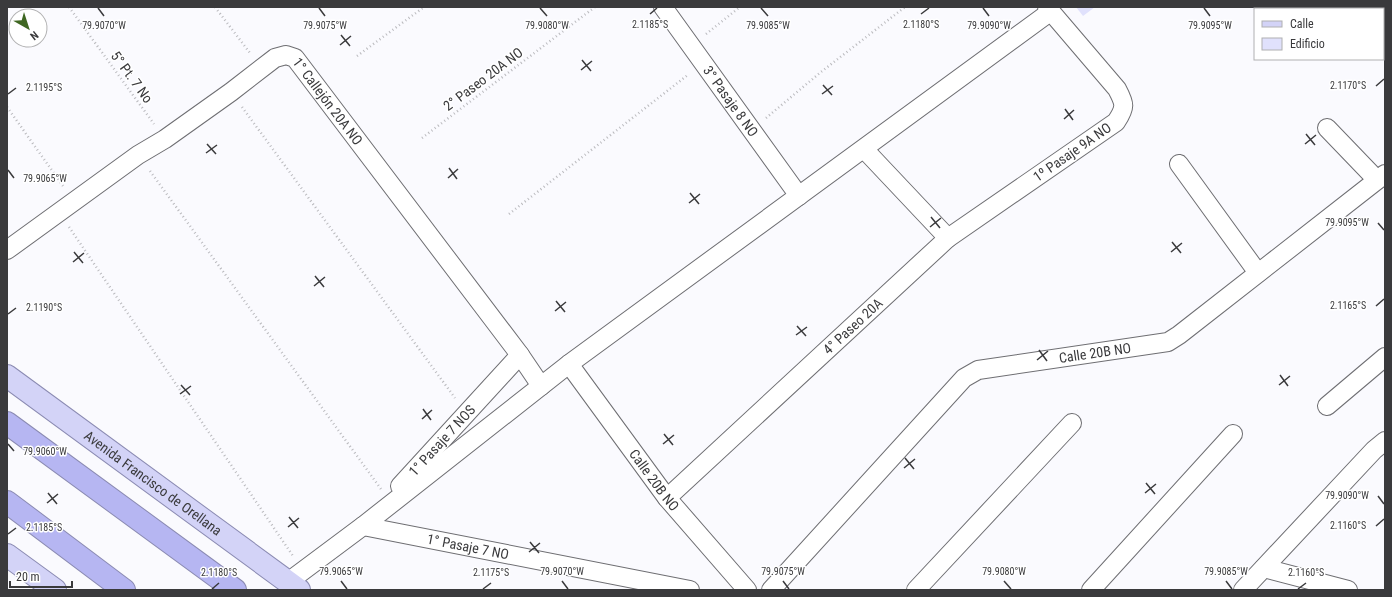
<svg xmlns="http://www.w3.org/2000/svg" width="1392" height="597" viewBox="0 0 1392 597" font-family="'Roboto Condensed',sans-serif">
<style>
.building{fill:#e0e1fc}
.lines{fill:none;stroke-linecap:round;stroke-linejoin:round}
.street-casing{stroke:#6e6e72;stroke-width:20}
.primary-casing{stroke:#8b8bb2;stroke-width:24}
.highway-casing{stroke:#8b8bb2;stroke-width:24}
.path{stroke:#bababe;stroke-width:2.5;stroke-dasharray:1 3;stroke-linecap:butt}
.street{stroke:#fff;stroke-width:18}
.primary{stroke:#d3d3f7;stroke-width:22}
.highway{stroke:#b6b6f2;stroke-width:22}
.ticks{fill:none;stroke:#3a3a3c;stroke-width:1.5}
.labels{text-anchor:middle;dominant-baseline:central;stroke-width:3;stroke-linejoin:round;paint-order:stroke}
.street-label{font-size:14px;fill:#3a3a3c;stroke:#fff}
.ticks-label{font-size:10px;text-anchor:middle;fill:#3a3a3c;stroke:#fff;stroke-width:3;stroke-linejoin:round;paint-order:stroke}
</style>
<rect width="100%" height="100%" fill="#fafafe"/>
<!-- building -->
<path class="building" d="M1076 7H1095L1083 16Z"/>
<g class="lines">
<!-- street casing -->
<g class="street-casing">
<g id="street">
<path id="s1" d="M663 7 799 196"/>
<path d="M1327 128 1377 180"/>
<path d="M1179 164 1258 273"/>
<path d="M948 238 1116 122C1126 107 1125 104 1117 89L1047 7"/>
<path id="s2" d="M7 250 138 155 165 139 231 92 275 58 286 55 295 58 520 355 541 386"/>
<path id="s3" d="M569 364 667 498 747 590"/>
<path d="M1327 406 1385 357"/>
<path id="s4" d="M400 486 520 355"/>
<path id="s5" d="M667 498 948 238 864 149"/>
<path id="s6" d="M363 526 690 590"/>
<path d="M1264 568 1348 590"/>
<path d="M288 582 363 526 569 364 1050 12"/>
<path id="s7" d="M771 590 964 378 978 370 1168 342 1179 335 1385 174"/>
<path d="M916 590 1072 423"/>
<path d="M1091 590 1233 434"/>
<path d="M1243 590 1374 450 1385 441"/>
</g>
</g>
<!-- primary casing -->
<g class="primary-casing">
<g id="primary">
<path id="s8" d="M7 376 299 590"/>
<path d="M7 555 55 590"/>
</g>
</g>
<!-- highway casing -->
<g class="highway-casing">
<path id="highway" d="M7 423 235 590
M7 502 124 590"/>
</g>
<!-- path -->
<path class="path" d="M69 7 154 124
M215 7 250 53
M706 34 740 7
M357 56 424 7
M7 107 63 186
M242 107 455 398
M766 118 821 72 905 7
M422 138 595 7
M150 171 381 489
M509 214 689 74
M69 227 293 556"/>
<!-- street -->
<use href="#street" class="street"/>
<!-- primary -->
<use href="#primary" class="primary"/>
<!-- highway -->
<use href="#highway" class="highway"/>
</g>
<!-- ticks -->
<path class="ticks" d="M98 8 104 16M319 8 325 16M540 8 547 16M761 8 768 16M983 8 989 16M1204 8 1210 16M650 14 657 8M921 14 929 8M341 35 350 46M340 45 351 36M582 60 591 71M581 70 592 61M823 85 832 95M1376 86 1384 79M8 94 16 88M822 94 833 86M1065 109 1073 120M1064 119 1074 110M1306 134 1315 145M207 144 216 154M1305 144 1316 135M206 153 217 145M449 168 457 179M8 170 14 178M448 178 458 169M690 193 699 204M689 203 700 194M931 217 940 228M1378 223 1384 230M930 227 941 218M1172 242 1181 253M74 252 83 263M1171 252 1182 243M73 262 84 253M315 276 324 287M314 286 325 277M556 301 565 312M1376 306 1384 299M555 311 566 302M8 314 16 308M797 326 806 336M796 335 807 327M1039 350 1047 361M1037 360 1048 351M1280 375 1288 386M181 385 190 395M1279 385 1290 376M180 394 191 386M423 409 431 420M422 419 432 410M664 434 673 445M8 444 14 451M663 444 674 435M905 458 914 469M904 468 915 459M1146 483 1155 494M48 493 57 504M1145 493 1156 484M1378 496 1384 504M47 503 58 494M289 517 298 528M1376 526 1384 519M288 527 299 518M8 534 16 528M530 542 539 553M529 552 540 543M341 581 347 589M562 581 568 589M783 581 789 589M1004 581 1011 589M1226 581 1232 589M212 589 219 583M483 589 491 583M1298 589 1306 583"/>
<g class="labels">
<!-- street labels -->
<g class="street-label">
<text transform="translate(132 77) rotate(54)">5° Pt. 7 No</text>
<text transform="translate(483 79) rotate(-37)">2° Paseo 20A NO</text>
<text stroke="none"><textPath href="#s1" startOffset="116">3° Pasaje 8 NO</textPath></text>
<text stroke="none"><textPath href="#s2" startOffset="405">1° Callejón 20A NO</textPath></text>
<text transform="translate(1072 152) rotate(-35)">1º Pasaje 9A NO</text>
<text stroke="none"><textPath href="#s5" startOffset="253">4° Paseo 20A</textPath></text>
<text stroke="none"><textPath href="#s7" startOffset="421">Calle 20B NO</textPath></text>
<text stroke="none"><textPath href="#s4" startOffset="62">1° Pasaje 7 NOS</textPath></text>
<text stroke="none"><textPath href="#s3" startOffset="144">Calle 20B NO</textPath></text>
<text stroke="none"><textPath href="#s8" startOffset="181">Avenida Francisco de Orellana</textPath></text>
<text stroke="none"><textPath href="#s6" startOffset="107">1° Pasaje 7 NO</textPath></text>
</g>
</g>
<g class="ticks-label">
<text x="650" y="28">2.1185°S</text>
<text x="921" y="28">2.1180°S</text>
<text x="325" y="29">79.9075°W</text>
<text x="989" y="29">79.9090°W</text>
<text x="1210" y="29">79.9095°W</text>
<text x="104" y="29">79.9070°W</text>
<text x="547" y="29">79.9080°W</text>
<text x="768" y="29">79.9085°W</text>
<text x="1348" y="89">2.1170°S</text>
<text x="44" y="91">2.1195°S</text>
<text x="45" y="182">79.9065°W</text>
<text x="1347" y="226">79.9095°W</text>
<text x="1348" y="309">2.1165°S</text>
<text x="44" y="311">2.1190°S</text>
<text x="45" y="455">79.9060°W</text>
<text x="1347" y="499">79.9090°W</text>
<text x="1348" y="529">2.1160°S</text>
<text x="44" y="531">2.1185°S</text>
<text x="341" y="575">79.9065°W</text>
<text x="562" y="575">79.9070°W</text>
<text x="783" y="575">79.9075°W</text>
<text x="1004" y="575">79.9080°W</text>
<text x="1226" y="575">79.9085°W</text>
<text x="219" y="576">2.1180°S</text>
<text x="491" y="576">2.1175°S</text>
<text x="1306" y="576">2.1160°S</text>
</g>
<!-- border -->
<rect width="1392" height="597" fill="none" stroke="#3a3a3c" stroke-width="16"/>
<!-- legend -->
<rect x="1254" y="8" width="130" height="52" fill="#ffffff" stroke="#b0b0b1"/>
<rect x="1262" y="21" width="20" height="6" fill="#d3d3f7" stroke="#b0b0b1"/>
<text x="1290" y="28" font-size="12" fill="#3a3a3c">Calle</text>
<rect x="1262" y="38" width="20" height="12" fill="#e0e1fc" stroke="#b0b0b1"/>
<text x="1290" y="48" font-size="12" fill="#3a3a3c">Edificio</text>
<!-- north arrow -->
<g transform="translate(28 28) rotate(141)"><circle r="19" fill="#ffffff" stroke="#b0b0b1"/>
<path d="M0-3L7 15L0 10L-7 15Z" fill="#3f6722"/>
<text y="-6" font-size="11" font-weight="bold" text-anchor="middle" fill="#3a3a3c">N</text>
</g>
<!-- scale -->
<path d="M10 581v6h62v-6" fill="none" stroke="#3a3a3c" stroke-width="2"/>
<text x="16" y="581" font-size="12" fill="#3a3a3c" stroke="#ffffff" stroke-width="3" paint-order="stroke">20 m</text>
</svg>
